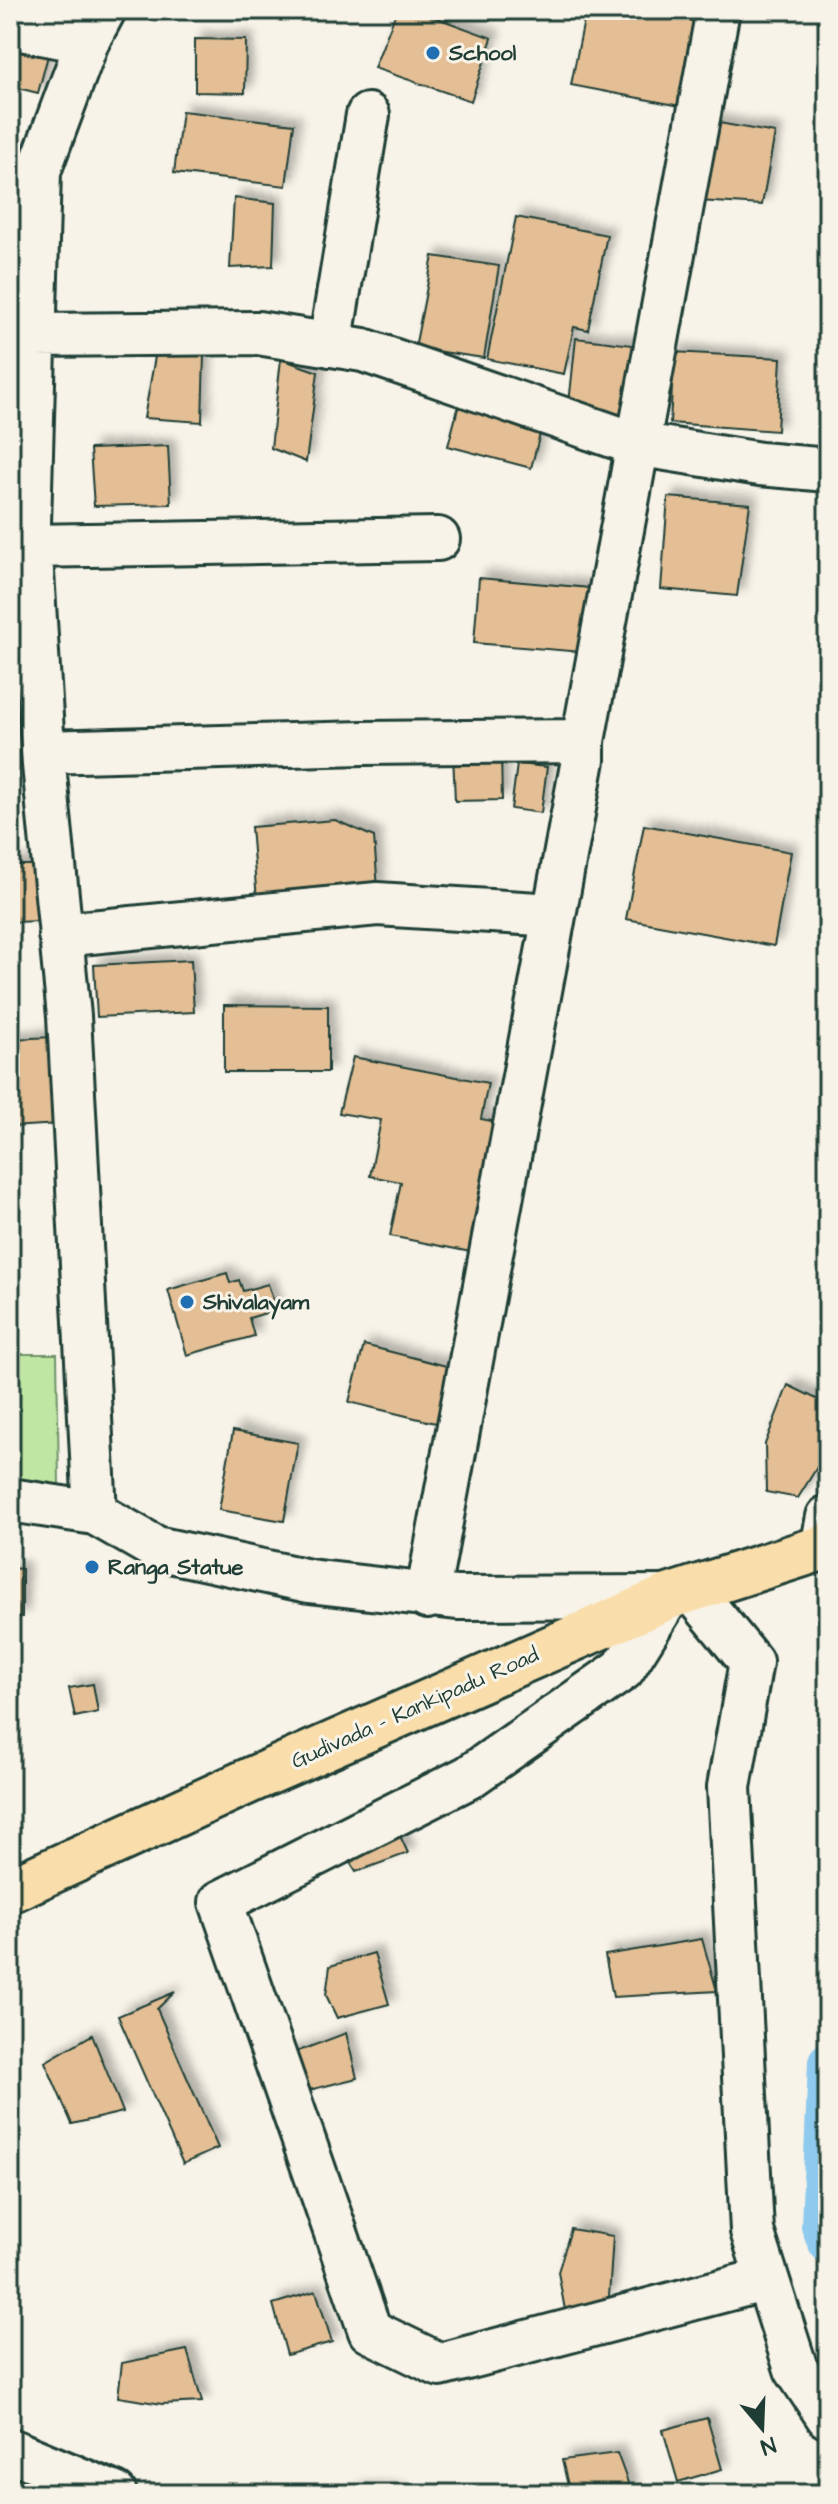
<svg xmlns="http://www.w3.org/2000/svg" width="838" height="2504" viewBox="0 0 838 2504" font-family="'Architects Daughter',sans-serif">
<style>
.green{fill:#bfe6a2;stroke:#6f926b;stroke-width:2}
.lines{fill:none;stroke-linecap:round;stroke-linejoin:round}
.canal{stroke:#8dcaee;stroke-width:40}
.building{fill:#e4bf95;stroke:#1f3d34;stroke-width:2;filter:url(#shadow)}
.minor-casing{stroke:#1f3d34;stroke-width:48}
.primary-casing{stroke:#1f3d34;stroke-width:50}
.minor{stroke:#f7f3e8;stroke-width:42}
.primary{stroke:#f9deab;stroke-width:44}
.poi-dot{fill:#1f6fb2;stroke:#f7f3e8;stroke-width:3}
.labels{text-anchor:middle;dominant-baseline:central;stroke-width:6;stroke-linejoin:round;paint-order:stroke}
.poi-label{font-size:22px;font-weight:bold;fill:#1f3d34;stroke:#f7f3e8;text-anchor:start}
.street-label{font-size:22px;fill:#1f3d34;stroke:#f7f3e8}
</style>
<defs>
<filter id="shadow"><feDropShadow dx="7" dy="-7" stdDeviation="4" flood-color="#0004"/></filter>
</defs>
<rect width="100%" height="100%" fill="#f7f3e8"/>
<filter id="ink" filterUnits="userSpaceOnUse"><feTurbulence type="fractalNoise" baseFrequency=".0125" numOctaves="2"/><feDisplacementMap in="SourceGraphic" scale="16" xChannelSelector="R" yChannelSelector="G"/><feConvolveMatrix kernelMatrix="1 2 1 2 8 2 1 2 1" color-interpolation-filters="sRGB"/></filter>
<g filter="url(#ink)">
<!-- green -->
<path class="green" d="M10 1354H57L59 1486 10 1484Z"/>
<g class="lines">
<!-- canal -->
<path class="canal" d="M828 2062 821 2226 828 2243"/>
</g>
<!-- building -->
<path class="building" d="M397 10H415L492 38 471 101 374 68Z
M586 10H640L708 24 691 108 571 85Z
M195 39 246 40 245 93 195 92Z
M10 41 50 48 38 93 10 86Z
M182 111 294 124 286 186 174 173Z
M708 121 775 133 762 205 699 201Z
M234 198 275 203 273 266 230 268Z
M516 217 607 235 588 330 574 327 564 374 487 359Z
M433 256 499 266 484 358 415 348Z
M22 260 21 299 10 301V262Z
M576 338 633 345 622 420 568 413Z
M156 351 204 355 202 422 144 418Z
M674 352 781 358 777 431 670 423Z
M281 359 318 372 306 462 271 448Z
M461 397 544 419 531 468 448 446Z
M168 446 171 504 94 506 90 449Z
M668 497 750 504 737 596 661 589Z
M479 578 601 589 595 653 474 643Z
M501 751 502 800 455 801 453 753Z
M517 764 547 767 541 813 511 809Z
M335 820 374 837 378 889 257 900 251 827Z
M644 825 791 852 774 946 626 919Z
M10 865H43L44 921 10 922Z
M191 960 194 1012 97 1017 94 965Z
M224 1005 328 1006V1072H224Z
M54 1037 59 1124 10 1127V1039Z
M353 1057 488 1083 481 1119 512 1125 486 1255 390 1236 401 1182 370 1176 381 1120 339 1113Z
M227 1273 230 1283 239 1280 243 1291 268 1284 276 1310 249 1318 254 1336 187 1355 168 1290Z
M364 1345 458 1369 444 1425 349 1402Z
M788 1385 821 1401 819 1464 798 1498 766 1492 765 1444Z
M233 1431 298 1443 284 1521 219 1510Z
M10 1568 22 1569V1617L10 1616Z
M93 1684 98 1712 75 1717 69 1688Z
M395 1825 408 1853 356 1872 342 1850Z
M702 1939 717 1991 613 1997 605 1955Z
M374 1953 389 2004 337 2018 326 1995 330 1966Z
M175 1992 157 2009 218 2148 183 2164 118 2016Z
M346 2033 357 2078 293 2094 275 2060Z
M92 2035 123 2112 72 2124 45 2062Z
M571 2229 613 2236 609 2297 565 2310 558 2272Z
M316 2291 332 2342 287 2355 273 2304Z
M187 2350 202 2402 162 2404 118 2397 122 2363Z
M707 2418 722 2469 678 2482 663 2430Z
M617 2453 631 2491 619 2494H570L562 2460Z
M353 2490 399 2491V2494H352Z"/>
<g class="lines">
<!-- minor casing -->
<g class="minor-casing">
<path id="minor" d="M10 27 87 42
M34 335 258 333 363 350 636 444 760 464 828 470
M330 345 368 115
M30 546 438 539
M43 752 363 743 583 741
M60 935 377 904 554 915
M10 1500 95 1513 156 1548 309 1581 457 1598 668 1597
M95 1513 69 1016 44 765 29 524 39 171 87 42 104 10
M822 1548 828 1517
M691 1589 751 1662 729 1787 752 2231 796 2369 828 2417
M427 1597 583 760V741L718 10
M668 1597 623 1669 469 1777 221 1902 370 2331 440 2365 767 2279
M10 2450 115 2494"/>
</g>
<!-- primary casing -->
<g class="primary-casing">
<path id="primary" d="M10 1890 253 1779 668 1597 828 1546"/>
</g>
<!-- minor -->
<use href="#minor" class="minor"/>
<!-- primary -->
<use href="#primary" class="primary"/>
</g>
</g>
<!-- markers -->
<g class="poi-dot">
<circle cx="433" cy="53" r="8"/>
<circle cx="187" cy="1302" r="8"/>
<circle cx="92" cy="1567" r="8"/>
</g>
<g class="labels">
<!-- poi labels -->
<g class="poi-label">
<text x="449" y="53">School</text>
<text x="203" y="1302">Shivalayam</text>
<text x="108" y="1567">Ranga Statue</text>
</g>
<!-- street labels -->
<g class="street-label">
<text transform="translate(415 1708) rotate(-24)">Gudivada - Kankipadu Road</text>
</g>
</g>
<!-- margin -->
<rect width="838" height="2504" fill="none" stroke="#f7f3e8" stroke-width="40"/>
<rect x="20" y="20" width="798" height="2464" fill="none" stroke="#1f3d34" stroke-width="3" filter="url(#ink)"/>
<!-- north arrow -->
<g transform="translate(762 2428) rotate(161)" stroke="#f7f3e8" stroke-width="6" paint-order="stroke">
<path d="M0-6L14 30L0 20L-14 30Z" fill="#1f3d34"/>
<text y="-12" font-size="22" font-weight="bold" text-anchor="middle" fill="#1f3d34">N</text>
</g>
</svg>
